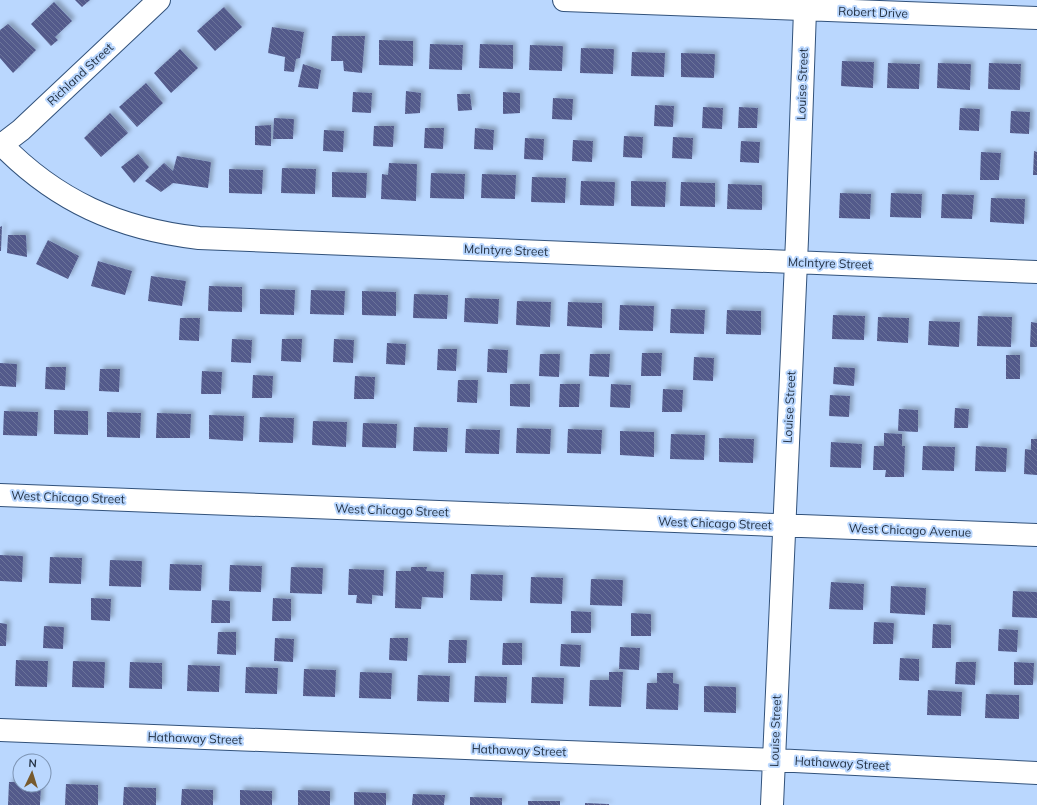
<svg xmlns="http://www.w3.org/2000/svg" width="1037" height="805" viewBox="0 0 1037 805" font-family="Mulish,sans-serif">
<style>
.building{fill:url(#building-back-hatch);filter:url(#shadow)}
.lines{fill:none;stroke-linecap:round;stroke-linejoin:round}
.minor-casing{stroke:#32527b;stroke-width:24}
.minor{stroke:#fff;stroke-width:22}
.labels{text-anchor:middle;dominant-baseline:central;stroke-width:4;stroke-linejoin:round;paint-order:stroke}
.street-label{font-size:12px;fill:#1f2d3f;stroke:#bad7fe}
</style>
<defs>
<pattern id="building-back-hatch" width="6" height="6" patternUnits="userSpaceOnUse"><rect width="6" height="6" fill="#525a8b"/><path d="M-1 5l2 2M0 0l6 6M5-1l2 2" fill="none" stroke="#6c749a"/></pattern>
<filter id="shadow"><feDropShadow dx="3.5" dy="-3.5" stdDeviation="2" flood-color="#0004"/></filter>
</defs>
<rect width="100%" height="100%" fill="#bad7fe"/>
<!-- building -->
<path class="building" d="M75 0H90L82 7Z
M54 2 72 21 55 37 58 40 51 46 31 24Z
M224 7 242 27 215 51 197 31Z
M8 24 36 50 13 73 0 58V30Z
M272 27 304 32 300 58 296 59 294 72 284 71 285 57 268 53Z
M332 36H365L362 73 344 71 343 61H331Z
M379 40 413 41V66L379 65Z
M430 44 463 45 462 70 429 69Z
M480 44 513 45V69L479 68Z
M530 45 563 46 562 71 529 70Z
M581 48 614 49 613 74 580 73Z
M180 49 198 68 171 93 154 73Z
M632 52 665 53 664 77 631 76Z
M681 53 715 54 714 78 681 77Z
M842 61 874 62 873 88 841 86Z
M888 63 920 64 919 89 887 88Z
M938 63 971 64 970 90 937 88Z
M989 63 1021 64 1020 90 988 89Z
M303 64 321 70 318 89 298 87Z
M146 83 163 103 137 127 119 107Z
M406 91 421 93 420 113 405 114Z
M353 92 372 93 371 113 352 112Z
M503 92 520 93V113L503 114Z
M457 94H470L472 110 458 111Z
M553 98 573 99 572 120 552 119Z
M655 105 674 106 673 127 654 126Z
M703 107 723 108 722 129 702 128Z
M739 107 758 108 757 128H738Z
M960 108 980 109 979 131 959 130Z
M1011 111 1030 112 1029 134 1010 133Z
M110 113 128 133 101 157 84 138Z
M274 118 294 119 293 139H273Z
M271 125V146L255 145V126Z
M374 126H394L393 147 373 146Z
M425 128H444L443 149 424 148Z
M475 128 494 130 493 150 474 149Z
M324 130 344 131 343 152 323 151Z
M624 136 643 137 642 158 623 157Z
M673 137 693 138 692 159 672 158Z
M525 138 544 139 543 160 524 159Z
M573 140 593 141 592 162 572 161Z
M741 141 760 142 759 163 740 162Z
M1034 151 1037 152V175H1033Z
M981 152 1001 153 999 180H980Z
M138 154 149 167 134 183 121 167Z
M177 156 211 162 208 188 173 183 161 192 145 181 164 163 173 171Z
M389 163 417 164 416 201 381 199 382 174 388 175Z
M282 168 316 169 315 194 281 193Z
M229 169 263 170 262 194 229 193Z
M332 172 367 173 366 198 332 197Z
M431 173 465 174 464 199 430 198Z
M482 174 516 175 515 199 481 198Z
M532 177 566 178 565 203 531 202Z
M581 181 615 182 614 206 580 205Z
M631 181 666 182 665 207 631 206Z
M681 182 715 183V207L680 206Z
M728 184 762 185V210L727 209Z
M840 193 871 194 870 219 839 218Z
M891 193 922 194 921 218 890 217Z
M942 194 974 195 972 219 941 218Z
M991 198 1025 199 1024 224 990 222Z
M2 226 1 251H0V227Z
M8 235H26L27 257 7 253Z
M48 240 79 256 68 279 36 264Z
M98 261 132 271 125 295 91 286Z
M151 276 186 281 182 306 148 301Z
M209 286 242 287V312L208 311Z
M260 289 295 290 294 315 260 314Z
M311 290 345 291 344 315 310 314Z
M362 291 396 292V316L362 315Z
M414 294 448 295 447 319 413 318Z
M465 298 499 299 498 324 464 322Z
M517 301 551 302 550 327 516 325Z
M568 302 602 303V328L567 326Z
M620 305 654 306 653 331 619 330Z
M671 309 705 310 704 334 670 333Z
M727 310 761 311V335L726 334Z
M833 315 865 316 864 340 832 339Z
M978 316 1012 317 1011 347 977 346Z
M878 317 909 318 908 343 877 341Z
M180 318H200L199 341 179 340Z
M929 321 960 322 959 347 928 345Z
M1031 322 1037 323V347H1030Z
M232 339 252 340 251 363 231 362Z
M282 339H302L301 362 281 361Z
M334 339 354 340 353 363 333 362Z
M387 343 406 344 405 365 386 364Z
M438 349H457L456 371 437 370Z
M488 349 508 350 507 373 487 372Z
M642 353H662L661 376H641Z
M540 354H560L559 377 539 376Z
M590 354H610L609 377 589 376Z
M1006 355H1020V379H1006Z
M694 357 714 358 713 381 693 380Z
M0 363 17 364 16 387 0 386Z
M46 367H66L65 390 45 389Z
M834 367 855 368 854 386 833 384Z
M100 369H120L119 392 99 391Z
M202 371 222 372 221 394H201Z
M253 375 273 376 272 398H252Z
M355 376 375 377 374 399H354Z
M458 380H478L477 403 457 402Z
M510 384H530V407L510 406Z
M560 384H580L579 407H559Z
M611 384 631 385 630 408 610 407Z
M663 389 683 390 682 412H662Z
M830 395 850 396 849 417 829 416Z
M955 408 969 409 968 428H954Z
M899 409 918 410V432L898 431Z
M54 410 88 411V435L54 434Z
M4 411 38 412 37 436 3 435Z
M107 412 141 413 140 438 107 437Z
M157 413 191 414 190 438H156Z
M209 415 244 416 243 441 209 439Z
M260 417 294 418 293 443 259 442Z
M313 421 347 422 346 447 312 445Z
M363 423 397 424 396 448 362 447Z
M414 427 448 428 447 452 413 451Z
M517 428 551 429 550 454 516 453Z
M466 429 500 430 499 454 465 453Z
M568 429 602 430 601 454 567 453Z
M620 431 654 432V457L620 455Z
M884 433 902 434V446H905L904 477H885L886 470H873L874 446H884Z
M671 434 705 435 704 460 670 459Z
M719 438 754 439 753 463 719 462Z
M1031 439H1037V475L1024 474 1025 449 1031 450Z
M831 442 862 444 861 468 830 467Z
M923 446 955 447 954 471 922 470Z
M976 446 1007 448 1006 472 975 471Z
M0 555 23 556 22 582 0 581Z
M50 557 82 558 81 584 49 583Z
M110 560 142 561 141 587 109 586Z
M170 564 202 565 201 591 169 590Z
M230 565 262 566 261 592 229 591Z
M291 567 323 568 322 594 290 593Z
M411 567H427L426 571 444 572 443 598 422 597 421 609 395 608 396 571H411Z
M349 569 384 570 383 596 372 595V604L356 603 357 595H348Z
M471 574 503 575 502 601 470 600Z
M531 577 563 578 562 604 530 603Z
M591 579 623 580 622 606 590 605Z
M831 582 864 584 863 610 829 609Z
M891 586 926 588 925 615 890 613Z
M1013 591 1037 592V618L1012 617Z
M91 598 111 599 110 621 91 620Z
M273 598 291 599V621H272Z
M212 600 230 601V623H211Z
M571 611 591 612V633H571Z
M631 613 651 614V636H631Z
M874 622 894 623 893 644H873Z
M0 623 7 624 6 646H0Z
M933 624 951 625V648H932Z
M44 626 64 627 63 649 43 648Z
M999 629 1018 630 1017 652 998 651Z
M218 632H236V655L217 654Z
M275 638 294 639 293 662 274 661Z
M390 638H408L407 661 389 660Z
M449 640H467L466 663H448Z
M503 643H522V665H502Z
M561 644 581 645 580 667 560 666Z
M620 647 640 648 639 670 619 669Z
M900 658 919 659V681L899 680Z
M16 660 48 661 47 687 15 686Z
M73 661 105 662 104 688 72 687Z
M130 662 162 663V689L129 688Z
M956 662H976L975 685 955 684Z
M1014 662 1034 663 1033 685H1014Z
M188 665 220 666 219 692 187 691Z
M246 667 278 668 277 694 245 693Z
M304 669 336 670 335 697 303 696Z
M360 672 392 673 391 699 359 698Z
M609 672H623L621 707 589 706 590 680H609Z
M657 673H673V683L679 684 678 710 646 709 647 683H657Z
M418 675 450 676 449 702 417 701Z
M475 676 507 677 506 703 474 702Z
M532 677 564 678 563 704 531 703Z
M704 686 736 687V713L704 712Z
M928 690 962 692 961 716 927 715Z
M986 694 1019 695V719L985 718Z
M9 782H20V785H41L40 805H8Z
M66 784 98 785V805H65Z
M124 787 156 788V805H123Z
M182 789 213 790V805H181Z
M240 790 272 791V805H240Z
M298 790 330 791V805H298Z
M354 792 386 793V805H354Z
M413 794 445 795 444 805H412Z
M470 797 502 798V805H470Z
M528 801H560V805H528Z
M585 803 609 804V805H585Z"/>
<g class="lines">
<!-- minor casing -->
<g class="minor-casing">
<path id="minor" d="M564 0 1037 18
M0 143C56 201 119 229 199 238L1037 272
M0 146 21 130 159 0
M0 495 1037 535
M0 730 774 760 1037 773
M772 805 797 239 805 10"/>
</g>
<!-- minor -->
<use href="#minor" class="minor"/>
</g>
<g class="labels">
<!-- street labels -->
<g class="street-label">
<text transform="translate(873 12) rotate(2)">Robert Drive</text>
<text transform="translate(80 74) rotate(-43)">Richland Street</text>
<text transform="translate(802 84) rotate(-88)">Louise Street</text>
<text transform="translate(506 250) rotate(2)">McIntyre Street</text>
<text transform="translate(830 263) rotate(2)">McIntyre Street</text>
<text transform="translate(789 407) rotate(-87)">Louise Street</text>
<text transform="translate(68 497) rotate(2)">West Chicago Street</text>
<text transform="translate(392 510) rotate(2)">West Chicago Street</text>
<text transform="translate(715 523) rotate(2)">West Chicago Street</text>
<text transform="translate(910 530) rotate(2)">West Chicago Avenue</text>
<text transform="translate(775 731) rotate(-88)">Louise Street</text>
<text transform="translate(195 738) rotate(2)">Hathaway Street</text>
<text transform="translate(519 750) rotate(2)">Hathaway Street</text>
<text transform="translate(842 763) rotate(3)">Hathaway Street</text>
</g>
</g>
<!-- north arrow -->
<g transform="translate(32 773) rotate(4)"><circle r="19" fill="#bad7fe" stroke="#7c93b2"/>
<path d="M0-3L7 15L0 10L-7 15Z" fill="#775a2e"/>
<text y="-6" font-size="11" font-weight="bold" text-anchor="middle" fill="#1f2d3f">N</text>
</g>
</svg>
